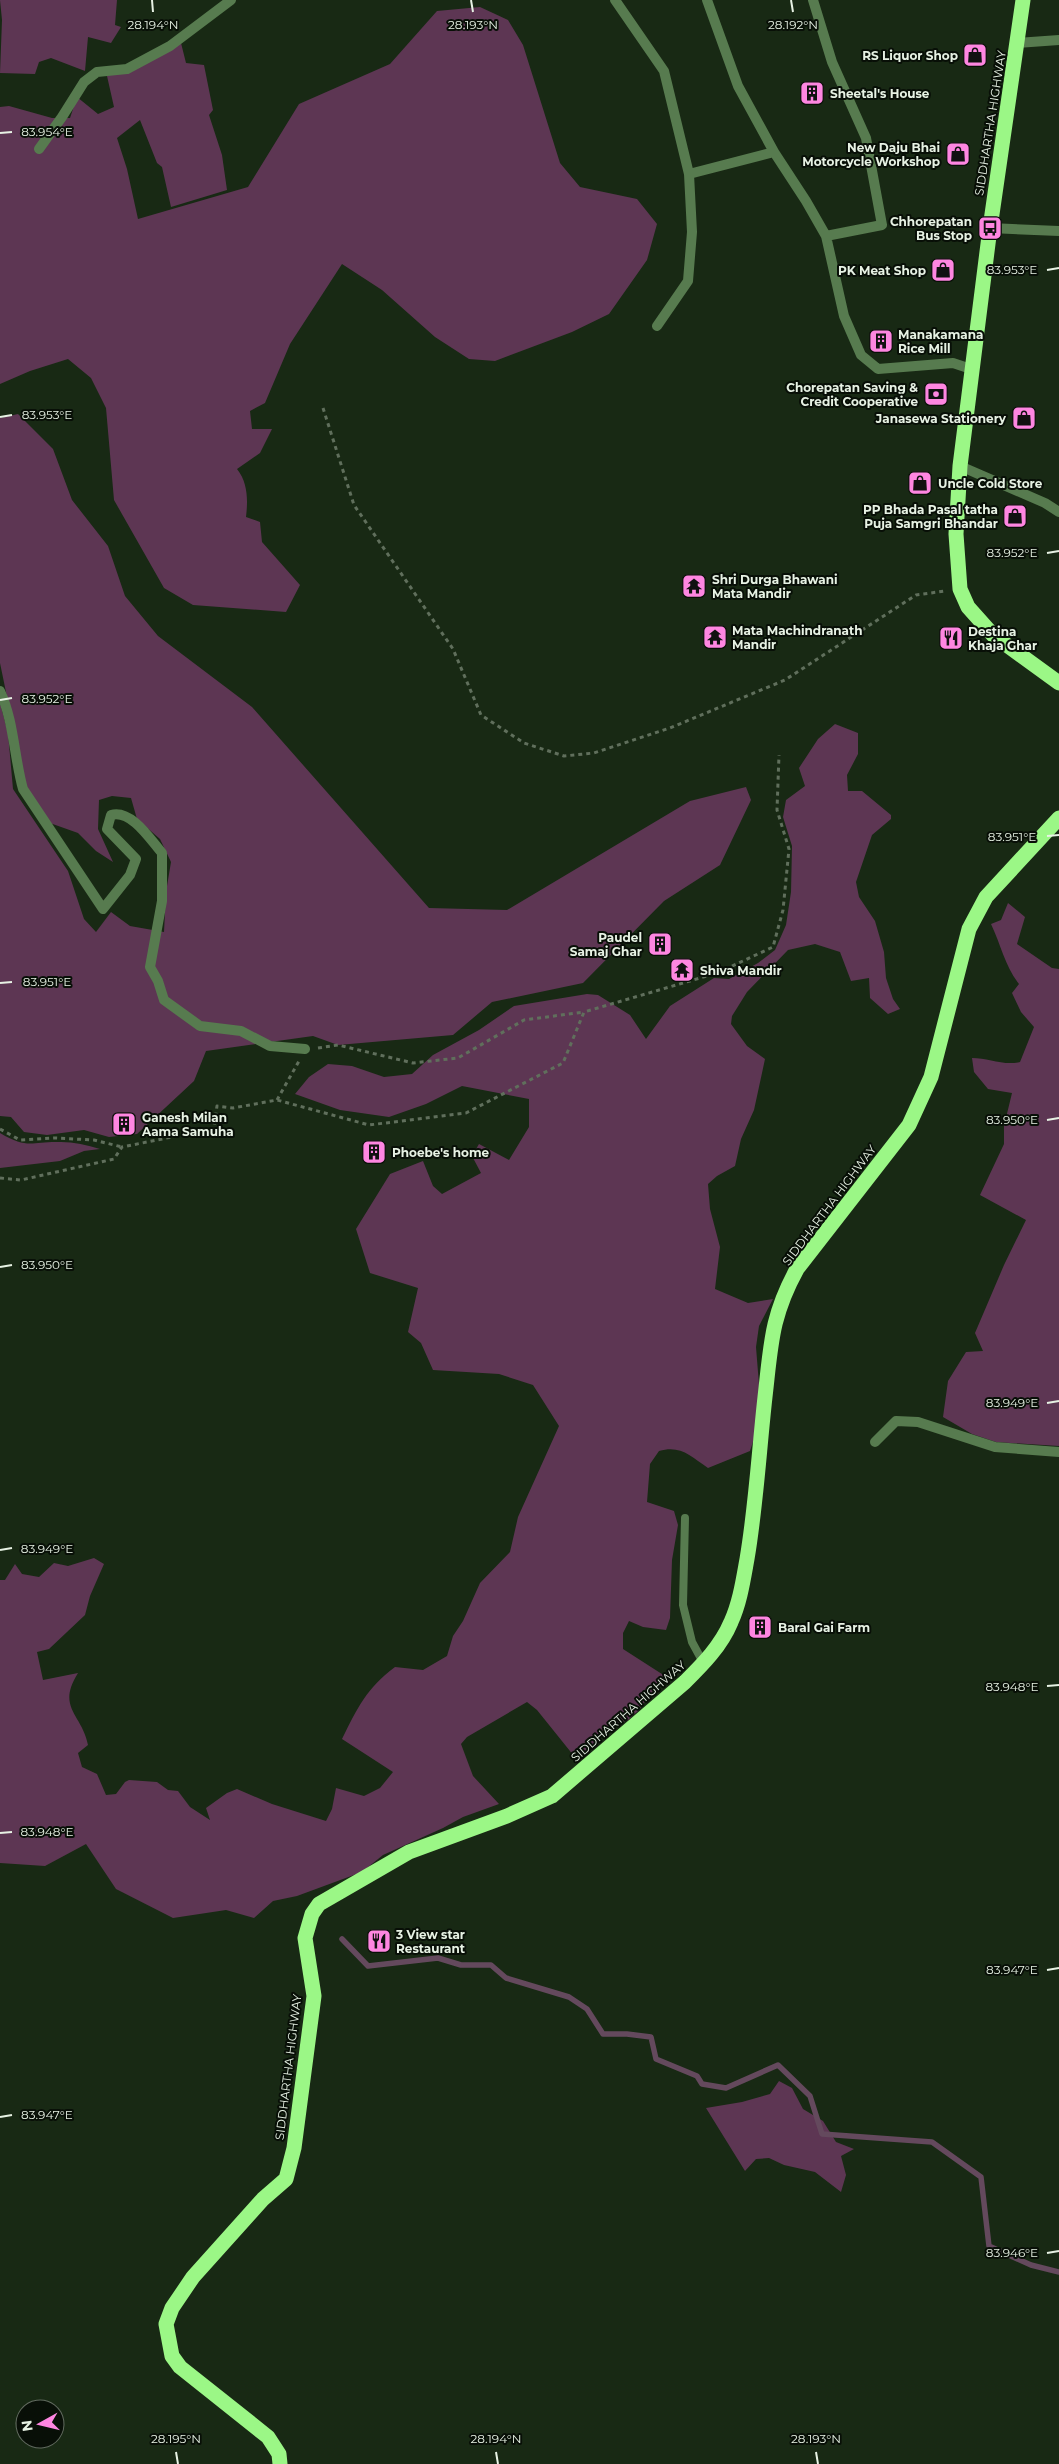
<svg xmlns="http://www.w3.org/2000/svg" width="1059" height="2464" viewBox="0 0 1059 2464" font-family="Montserrat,sans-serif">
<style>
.green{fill:#5d3653}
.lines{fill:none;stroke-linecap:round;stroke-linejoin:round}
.stream{stroke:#64495d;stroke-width:5.5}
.path{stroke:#606f5c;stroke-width:3;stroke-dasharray:4 4;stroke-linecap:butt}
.lane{stroke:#577b4f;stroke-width:8}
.street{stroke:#577b4f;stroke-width:10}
.highway{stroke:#9bf786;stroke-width:15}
.ticks{fill:none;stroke:#e7f2e4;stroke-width:2}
.labels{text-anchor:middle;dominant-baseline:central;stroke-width:4;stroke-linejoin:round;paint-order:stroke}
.poi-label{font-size:12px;font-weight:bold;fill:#e7f2e4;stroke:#080f07;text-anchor:start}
.street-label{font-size:12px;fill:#e7f2e4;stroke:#080f07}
.ticks-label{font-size:12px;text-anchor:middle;fill:#e7f2e4;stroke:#080f07;stroke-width:4;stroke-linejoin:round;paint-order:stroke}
</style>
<rect width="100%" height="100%" fill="#182914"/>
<!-- green -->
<path class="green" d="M0 0H117L115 25 121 27 111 43 88 37 85 71 51 58 39 62 35 74 0 73 2 20Z
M480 7 508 20 523 45 560 163 580 187 637 199 657 224 647 260 609 314 572 332 495 361 469 359 435 337 382 290 342 264 290 344 265 403 250 411 252 429H272L260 453 237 469C248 483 248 500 246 517L260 522 262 542 300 585 286 612 193 605 164 588 114 500 106 408 91 378 68 359 30 371 0 384V107L9 106 52 118H70L77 97 98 114 114 107 107 76 181 43 186 63 204 65 213 110 209 115 222 155 227 190 171 207 162 167 157 163 140 120 117 138 127 169 138 219 248 187 299 104 390 64 437 11Z
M18 414 53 449 72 500 108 546 125 596 158 636 252 707 429 908 507 910 690 801 746 787 751 800 720 865 664 901 583 983 492 1002 453 1035 338 1045 313 1036 206 1051 194 1081 137 1134 109 1137 84 1130 47 1135 24 1132 11 1117 0 1116V703L8 733 13 789 68 871 84 919 96 932 111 912 130 926 164 932 166 892 171 862 160 839 137 819 131 798 112 796 99 800 98 829 113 862 96 851 78 833 47 822 26 789 0 663V418Z
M835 724 858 733V754L847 775 848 791H862L891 815V819L872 835 856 882 859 897 875 921 884 952 886 978 893 999 900 1009 888 1014 870 998 869 978 851 981 840 952 815 944 788 950 747 992 732 1016 731 1024 747 1046 765 1059 754 1110 741 1139 735 1166 717 1176 708 1184 710 1209 720 1247 715 1289 748 1303 773 1299 759 1326 756 1347 760 1397 757 1429 750 1451 708 1468C690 1456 681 1445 659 1451L650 1464 647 1502 674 1511 678 1525 672 1560 670 1618 666 1630 643 1627 629 1621 623 1633V1649L665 1676 638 1711 628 1720 608 1728 578 1761 537 1710 527 1702 467 1737 461 1744 473 1776 499 1804 463 1817 443 1828 383 1855 362 1872 297 1896 273 1901 254 1918 226 1910 173 1918 116 1889 86 1844 45 1866 0 1863V1580H5L15 1564 22 1574 39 1577 54 1563 68 1566 94 1558 104 1564 90 1596 85 1615 49 1649 37 1652 43 1680 78 1673C56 1708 82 1714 88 1745L78 1753 82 1767 97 1774 106 1795 116 1794 125 1782 129 1780 157 1782 168 1790 178 1791 190 1807 210 1820 206 1808 227 1793 237 1789 272 1804 326 1821 332 1809 336 1788 364 1796 380 1788 393 1772 342 1739C358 1707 366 1689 395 1667L423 1670 447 1656 453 1636 463 1621 480 1583 510 1552 518 1517 559 1426 533 1385 499 1374 433 1370 421 1343 408 1332 418 1288 370 1273 356 1229 390 1174 423 1161 433 1186 442 1194 481 1173 472 1156 479 1144 509 1160 529 1127V1099L462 1086 426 1104 389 1117 340 1110 295 1094 309 1077 328 1064 352 1066 384 1077 412 1074 433 1055 479 1030 514 1006 587 994 598 995 630 1015 646 1039 670 1006 714 978 729 979 758 963 775 950 786 925 791 892 792 846 783 817 786 800 805 786 799 768 818 739Z
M1008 903 1025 917 1017 944 1052 968 1059 969V1446L996 1442 972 1434 943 1417 948 1381 966 1352 983 1351 975 1333 1004 1265 1026 1220 980 1195 1004 1144V1126L1012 1093 988 1089 974 1072 972 1058C988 1058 1004 1066 1020 1062L1034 1027 1021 1012 1012 993 1019 984C1005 966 1001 945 991 924L1001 920Z
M0 1133C29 1150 31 1141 61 1142 74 1142 87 1145 100 1149L84 1151 60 1161 0 1168Z
M779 2081 792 2088 803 2109 823 2121 836 2142 854 2149 841 2156 846 2175 841 2192 815 2172 784 2165 769 2158 756 2159 745 2171 706 2108 742 2102 770 2094Z"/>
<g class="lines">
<!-- stream -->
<path class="stream" d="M342 1939 368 1966 438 1958 461 1965H491L506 1978 569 1997 587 2009 603 2034H627L651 2037 656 2059 697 2076 702 2084 726 2088 778 2065 810 2096 822 2134 932 2142 981 2177 989 2246 1031 2265 1059 2272"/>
<!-- path -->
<path class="path" d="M323 408 354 505 453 649 481 715 524 743 564 756 594 753 670 728 785 680 916 595 945 591
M318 1048 338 1045 413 1063 458 1058 524 1020 584 1012
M277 1100 299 1061
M0 1129 20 1140 55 1138 94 1140 122 1147
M0 1178 21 1180 114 1159 122 1147 197 1132 213 1133 217 1106 233 1108 277 1100 369 1125 466 1113 563 1063 584 1012 717 973 773 947 783 910 789 849 777 810 779 755"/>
<!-- lane -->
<path class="lane" d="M685 1518 683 1605 692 1642 704 1664"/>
<!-- street -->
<path class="street" d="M615 0 664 71 689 174 692 232 688 281 657 326
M707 0 738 86 774 152
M813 0 832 62 866 138 882 225 826 236
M1017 43 1059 40
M39 149 62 117 84 82 97 72 127 69 170 46 231 0
M689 174 774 152 806 201 826 236 844 316 861 355 878 369 953 363 974 370
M990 228 1059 231
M960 466 1045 503 1059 512
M0 691C14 721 14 757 23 789L103 909 130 875 136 859 107 829 111 815C131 809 150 839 162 853V901L150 967 158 981 164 1000 200 1026 241 1031 270 1046 305 1049
M875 1442 896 1421 918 1422 995 1447 1059 1452"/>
<!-- highway -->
<path class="highway" d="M1023 0 990 228 960 466 956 534 960 589 968 607 993 635 1059 683
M280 2464 279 2454 268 2437 180 2367 172 2356 166 2324 172 2308 193 2277 263 2199 286 2179 294 2148 314 1996 305 1938 312 1914 319 1904 409 1852 507 1816 552 1796 685 1682C703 1664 721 1646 731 1622 740 1602 743 1581 747 1559 756 1506 759 1451 765 1397 771 1345 771 1316 797 1269L909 1125 931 1077 969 929 986 897 1059 818"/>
</g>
<!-- ticks -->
<path class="ticks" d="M152 0 153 12M471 0 473 12M791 0 793 12M0 133 12 132M1047 270 1059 268M0 417 12 415M1047 553 1059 551M0 700 12 698M1047 836 1059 835M0 983 12 982M1047 1120 1059 1118M0 1267 12 1265M1047 1403 1059 1401M0 1550 12 1548M1047 1686 1059 1685M0 1833 12 1832M1047 1970 1059 1968M0 2117 12 2115M1047 2253 1059 2251M176 2452 178 2464M496 2452 498 2464M816 2452 818 2464"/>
<!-- icons -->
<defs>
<g id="shop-square" transform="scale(1.25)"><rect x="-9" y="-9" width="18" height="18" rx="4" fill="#fe86e1" stroke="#080f07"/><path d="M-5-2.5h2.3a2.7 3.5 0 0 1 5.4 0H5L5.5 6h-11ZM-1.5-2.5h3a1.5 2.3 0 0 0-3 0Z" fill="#111"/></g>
<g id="building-square" transform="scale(1.25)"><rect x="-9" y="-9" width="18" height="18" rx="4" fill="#fe86e1" stroke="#080f07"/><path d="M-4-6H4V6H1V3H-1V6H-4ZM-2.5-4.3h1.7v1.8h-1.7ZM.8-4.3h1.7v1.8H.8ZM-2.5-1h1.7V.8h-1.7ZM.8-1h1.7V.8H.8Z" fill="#111"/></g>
<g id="bus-square" transform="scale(1.25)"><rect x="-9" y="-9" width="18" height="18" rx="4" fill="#fe86e1" stroke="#080f07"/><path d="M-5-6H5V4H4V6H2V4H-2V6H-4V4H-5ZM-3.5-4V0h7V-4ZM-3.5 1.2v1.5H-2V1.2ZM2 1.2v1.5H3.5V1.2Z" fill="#111"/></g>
<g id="bank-square" transform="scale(1.25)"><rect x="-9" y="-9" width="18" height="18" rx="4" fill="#fe86e1" stroke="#080f07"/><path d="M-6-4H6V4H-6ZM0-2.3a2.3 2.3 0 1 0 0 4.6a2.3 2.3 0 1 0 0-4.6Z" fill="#111"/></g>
<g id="temple-square" transform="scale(1.25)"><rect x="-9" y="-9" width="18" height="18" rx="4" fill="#fe86e1" stroke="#080f07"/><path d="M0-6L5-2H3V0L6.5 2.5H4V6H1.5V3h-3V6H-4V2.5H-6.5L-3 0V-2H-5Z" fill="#111"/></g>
<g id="restaurant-square" transform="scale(1.25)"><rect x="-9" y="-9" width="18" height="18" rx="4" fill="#fe86e1" stroke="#080f07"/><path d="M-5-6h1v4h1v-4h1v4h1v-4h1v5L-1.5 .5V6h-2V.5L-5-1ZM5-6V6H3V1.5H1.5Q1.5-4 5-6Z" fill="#111"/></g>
</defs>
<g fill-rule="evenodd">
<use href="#shop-square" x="975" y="55"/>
<use href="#building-square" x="812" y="93"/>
<use href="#shop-square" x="958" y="154"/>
<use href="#bus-square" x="990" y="228"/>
<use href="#shop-square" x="943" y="270"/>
<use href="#building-square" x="881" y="341"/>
<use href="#bank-square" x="936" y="394"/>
<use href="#shop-square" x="1024" y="418"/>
<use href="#shop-square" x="920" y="483"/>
<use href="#shop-square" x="1015" y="516"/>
<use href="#temple-square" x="694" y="586"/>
<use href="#temple-square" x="715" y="637"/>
<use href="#restaurant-square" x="951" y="638"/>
<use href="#building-square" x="660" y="944"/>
<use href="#temple-square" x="682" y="970"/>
<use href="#building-square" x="124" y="1124"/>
<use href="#building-square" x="374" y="1152"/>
<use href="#building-square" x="760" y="1627"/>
<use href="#restaurant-square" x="379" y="1941"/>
</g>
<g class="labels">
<!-- poi labels -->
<g class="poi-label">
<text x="958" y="55" text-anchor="end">RS Liquor Shop</text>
<text x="830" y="93">Sheetal's House</text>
<text x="940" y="147" text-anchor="end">New Daju Bhai<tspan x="940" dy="14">Motorcycle Workshop</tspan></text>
<text x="972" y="221" text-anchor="end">Chhorepatan<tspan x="972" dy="14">Bus Stop</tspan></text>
<text x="926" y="270" text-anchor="end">PK Meat Shop</text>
<text x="898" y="334">Manakamana<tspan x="898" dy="14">Rice Mill</tspan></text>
<text x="918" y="387" text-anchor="end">Chorepatan Saving &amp;<tspan x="918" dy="14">Credit Cooperative</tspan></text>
<text x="1006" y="418" text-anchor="end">Janasewa Stationery</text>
<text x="938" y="483">Uncle Cold Store</text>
<text x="998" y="509" text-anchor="end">PP Bhada Pasal tatha<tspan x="998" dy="14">Puja Samgri Bhandar</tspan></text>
<text x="712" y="579">Shri Durga Bhawani<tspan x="712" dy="14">Mata Mandir</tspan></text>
<text x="732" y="630">Mata Machindranath<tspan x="732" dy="14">Mandir</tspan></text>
<text x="968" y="631">Destina<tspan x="968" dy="14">Khaja Ghar</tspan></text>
<text x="642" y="937" text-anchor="end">Paudel<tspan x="642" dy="14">Samaj Ghar</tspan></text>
<text x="700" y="970">Shiva Mandir</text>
<text x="142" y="1117">Ganesh Milan<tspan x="142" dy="14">Aama Samuha</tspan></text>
<text x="392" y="1152">Phoebe's home</text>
<text x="778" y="1627">Baral Gai Farm</text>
<text x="396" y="1934">3 View star<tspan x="396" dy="14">Restaurant</tspan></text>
</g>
<!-- street labels -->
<g class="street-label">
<text transform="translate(990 123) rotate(-81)">SIDDHARTHA HIGHWAY</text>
<text transform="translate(829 1205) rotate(-53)">SIDDHARTHA HIGHWAY</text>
<text transform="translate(628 1711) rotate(-41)">SIDDHARTHA HIGHWAY</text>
<text transform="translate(288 2067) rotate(-83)">SIDDHARTHA HIGHWAY</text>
</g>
</g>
<g class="ticks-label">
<text x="153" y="29">28.194°N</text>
<text x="473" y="29">28.193°N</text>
<text x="793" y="29">28.192°N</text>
<text x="47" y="136">83.954°E</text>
<text x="1012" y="274">83.953°E</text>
<text x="47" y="419">83.953°E</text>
<text x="1012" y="557">83.952°E</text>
<text x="47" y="703">83.952°E</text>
<text x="1012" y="841">83.951°E</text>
<text x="47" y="986">83.951°E</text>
<text x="1012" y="1124">83.950°E</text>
<text x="47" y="1269">83.950°E</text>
<text x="1012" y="1407">83.949°E</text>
<text x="47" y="1553">83.949°E</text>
<text x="1012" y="1691">83.948°E</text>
<text x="47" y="1836">83.948°E</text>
<text x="1012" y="1974">83.947°E</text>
<text x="47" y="2119">83.947°E</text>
<text x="1012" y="2257">83.946°E</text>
<text x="176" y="2443">28.195°N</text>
<text x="496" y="2443">28.194°N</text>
<text x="816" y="2443">28.193°N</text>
</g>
<!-- north arrow -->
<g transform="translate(40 2424) rotate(262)"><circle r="24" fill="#080f07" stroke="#616a5f"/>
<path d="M0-4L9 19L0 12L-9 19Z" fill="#fe86e1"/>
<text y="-8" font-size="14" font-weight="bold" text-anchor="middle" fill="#e7f2e4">N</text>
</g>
</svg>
